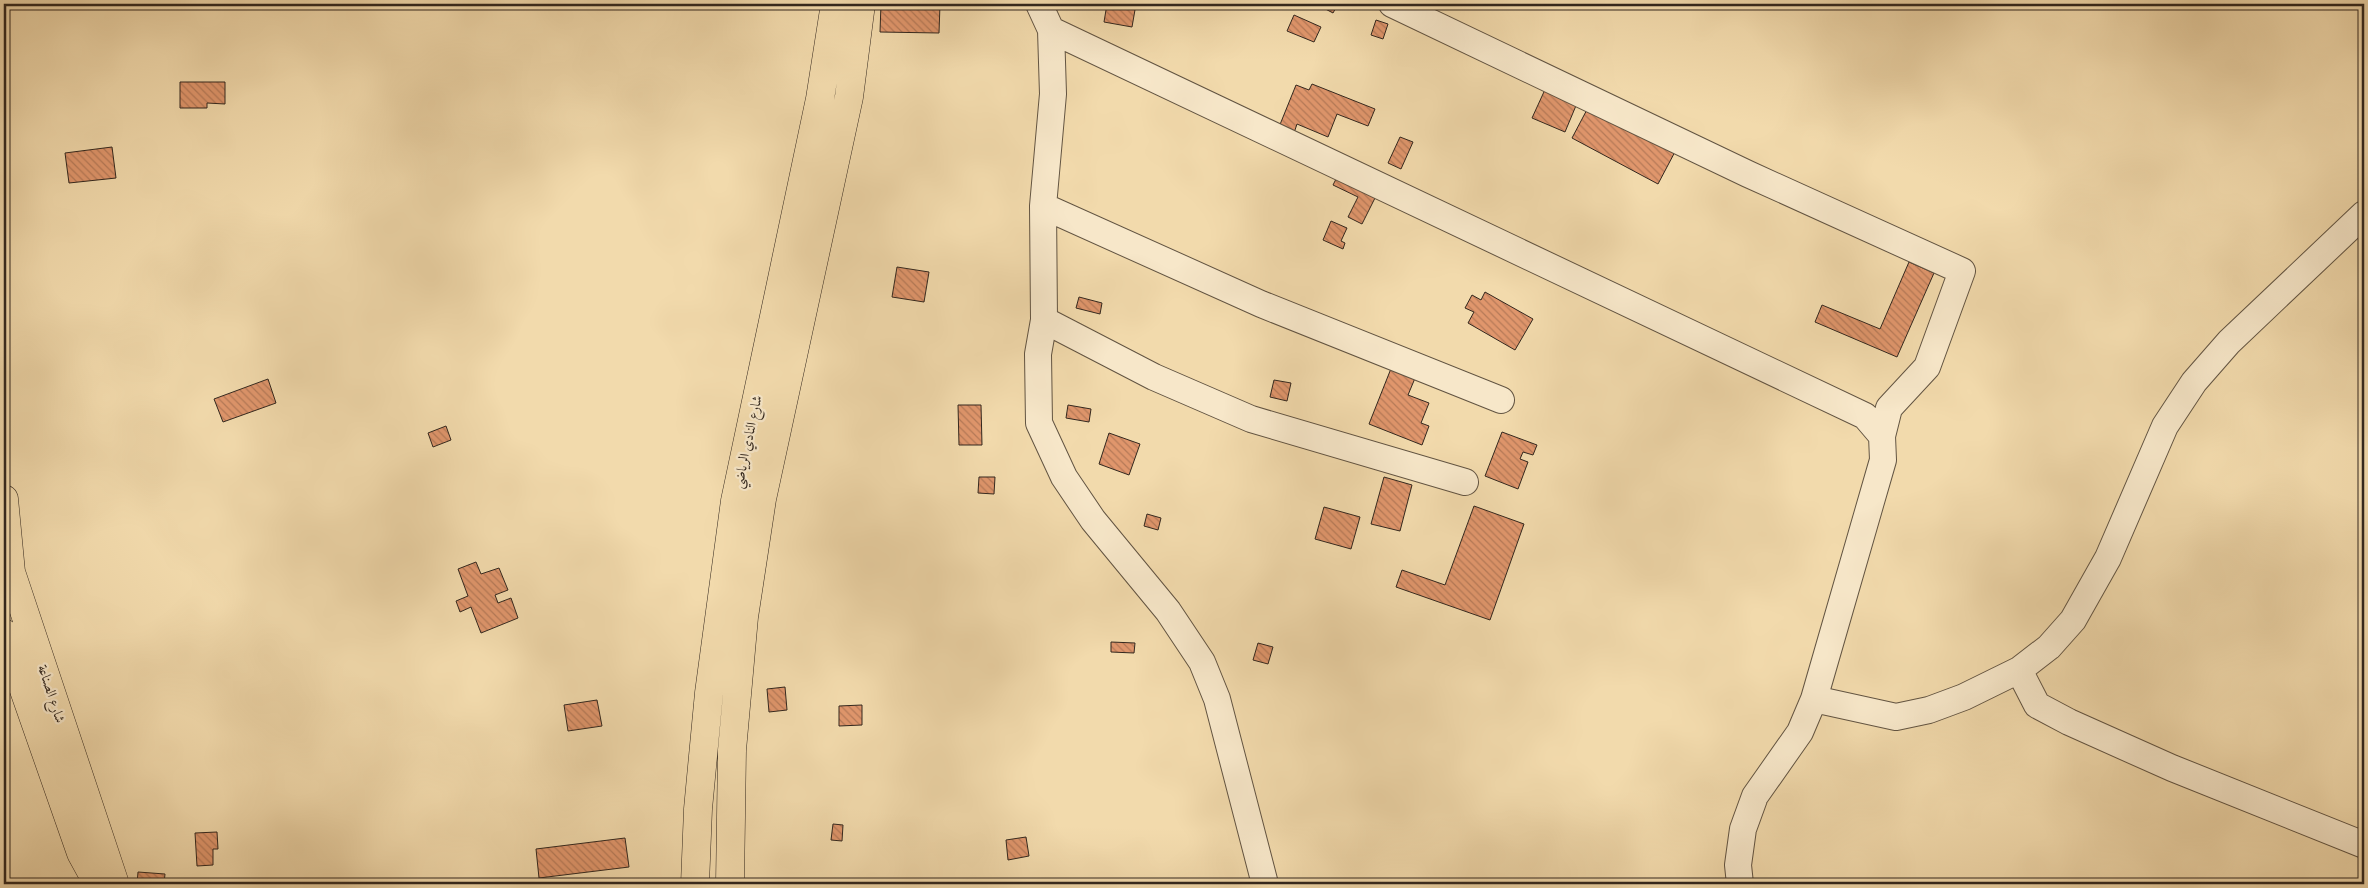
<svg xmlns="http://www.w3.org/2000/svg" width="2368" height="888" viewBox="0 0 2368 888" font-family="'IM FELL English',Amiri,serif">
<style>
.building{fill:url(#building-back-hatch);stroke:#32271e}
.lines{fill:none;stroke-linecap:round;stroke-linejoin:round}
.minor-casing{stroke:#625442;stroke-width:28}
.major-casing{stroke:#32271e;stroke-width:29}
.minor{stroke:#f7e7c9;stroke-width:26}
.major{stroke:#f2daac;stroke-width:28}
.labels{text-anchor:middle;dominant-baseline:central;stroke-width:4.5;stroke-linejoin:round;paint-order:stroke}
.street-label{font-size:14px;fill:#32271e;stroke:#f7e7c9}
</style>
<defs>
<pattern id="building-back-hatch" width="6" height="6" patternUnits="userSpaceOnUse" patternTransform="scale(1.25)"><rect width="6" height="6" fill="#e0966c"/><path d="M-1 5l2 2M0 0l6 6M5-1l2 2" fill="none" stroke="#b67a58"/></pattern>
</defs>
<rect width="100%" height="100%" fill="#f2daac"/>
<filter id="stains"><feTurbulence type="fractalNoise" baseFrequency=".004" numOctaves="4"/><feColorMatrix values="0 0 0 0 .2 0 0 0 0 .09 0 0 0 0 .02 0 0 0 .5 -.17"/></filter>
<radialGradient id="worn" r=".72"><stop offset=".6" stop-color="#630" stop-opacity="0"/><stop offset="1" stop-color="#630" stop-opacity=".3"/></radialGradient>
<!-- building -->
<path class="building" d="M881 4H940L939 33 880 32Z
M1107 4H1136L1132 27 1104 22Z
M1316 4H1338L1333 13Z
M1294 15 1321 27 1314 42 1287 31Z
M1376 20 1388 24 1383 39 1371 35Z
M180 82H225V104L207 103V108H180Z
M1548 83 1580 96 1565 132 1532 118Z
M1312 84 1375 109 1368 126 1337 114 1328 137 1297 124 1294 133 1279 127 1296 85 1309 90Z
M1591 102 1677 148 1658 184 1572 138Z
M1400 137 1413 142 1401 169 1388 163Z
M112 147 116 178 69 183 65 153Z
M1340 171 1379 190 1362 224 1348 217 1358 197 1333 185Z
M1331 221 1347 228 1341 241 1345 243 1343 249 1323 240Z
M1909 262 1934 273 1897 357 1815 322 1822 305 1880 329Z
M897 267 929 272 924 302 892 297Z
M1485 292 1533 319 1515 350 1468 323 1474 312 1465 308 1472 295 1481 300Z
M1079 297 1102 303 1100 314 1076 308Z
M1394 361 1418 371 1408 395 1429 403 1421 423 1429 426 1422 445 1369 424Z
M268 379 276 403 223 422 214 399Z
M1274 380 1291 383 1287 401 1270 397Z
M958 405H981L982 445H959Z
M1068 405 1091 409 1089 422 1066 418Z
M446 426 451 440 433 447 428 433Z
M1502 432 1537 445 1533 455 1523 452 1520 459 1528 462 1518 489 1485 476Z
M1109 433 1140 444 1129 475 1099 464Z
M979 477H995L994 494 978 493Z
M1384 477 1412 485 1400 531 1371 524Z
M1474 506 1524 524 1490 620 1396 587 1402 570 1445 585Z
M1324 507 1360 517 1351 549 1315 539Z
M1147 514 1161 518 1158 530 1144 526Z
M476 562 481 574 499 568 508 590 495 595 498 603 511 598 518 618 481 633 471 607 460 612 456 601 468 596 458 569Z
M1111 642 1135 643 1134 653 1111 652Z
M1258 643 1273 647 1268 664 1253 660Z
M785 687 787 710 769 712 767 689Z
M597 700 602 726 568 731 564 705Z
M862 705V725L839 726V706Z
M833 824 843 825 842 841 831 840Z
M217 832 218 849H213V865L197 866 195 833Z
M1026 837 1029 856 1008 860 1006 840Z
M625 838 629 867 539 878 536 849Z
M138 872 165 874 164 884H137Z"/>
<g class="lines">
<!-- minor casing -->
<g class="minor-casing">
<path id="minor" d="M1039 4 1051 30 1865 416 1882 436 1883 460 1814 699 1800 732 1755 796 1743 829 1738 865 1740 884
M1392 4 1748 174 1962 271 1927 367 1889 408 1882 436
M1051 30 1053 94 1043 206 1044 320 1038 354 1039 423 1064 477 1093 520 1168 611 1202 662 1217 699 1265 884
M1043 206 1261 304 1501 400
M1044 320 1154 377 1251 419 1465 482
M2019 670 2037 705 2069 722 2172 768 2364 845
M1814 699 1896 717 1929 710 1964 697 2019 670 2049 647 2073 620 2108 558 2165 426 2194 382 2229 342 2364 214"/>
</g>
<!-- major casing -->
<g class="major-casing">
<path id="major" d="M4 499 11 572 115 884
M4 633 81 853 98 884
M695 884 698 809 709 693 735 501 820 99 835 4
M730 884 732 750 744 617 762 499 849 97 861 4"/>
</g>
<!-- minor -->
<use href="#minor" class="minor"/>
<!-- major -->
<use href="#major" class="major"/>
</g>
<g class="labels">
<!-- street labels -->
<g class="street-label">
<text transform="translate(748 442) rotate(-78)">شارع النادي الرياضي</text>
<text transform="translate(51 694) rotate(72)">شارع الصناعة</text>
</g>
</g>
<!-- margin -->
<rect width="2368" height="888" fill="none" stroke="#f2daac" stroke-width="20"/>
<rect x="5" y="5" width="2358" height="878" fill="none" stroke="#32271e" stroke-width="2.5"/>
<rect x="10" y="10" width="2348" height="868" fill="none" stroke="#32271e"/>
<rect width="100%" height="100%" filter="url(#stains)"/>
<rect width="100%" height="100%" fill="url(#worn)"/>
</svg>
